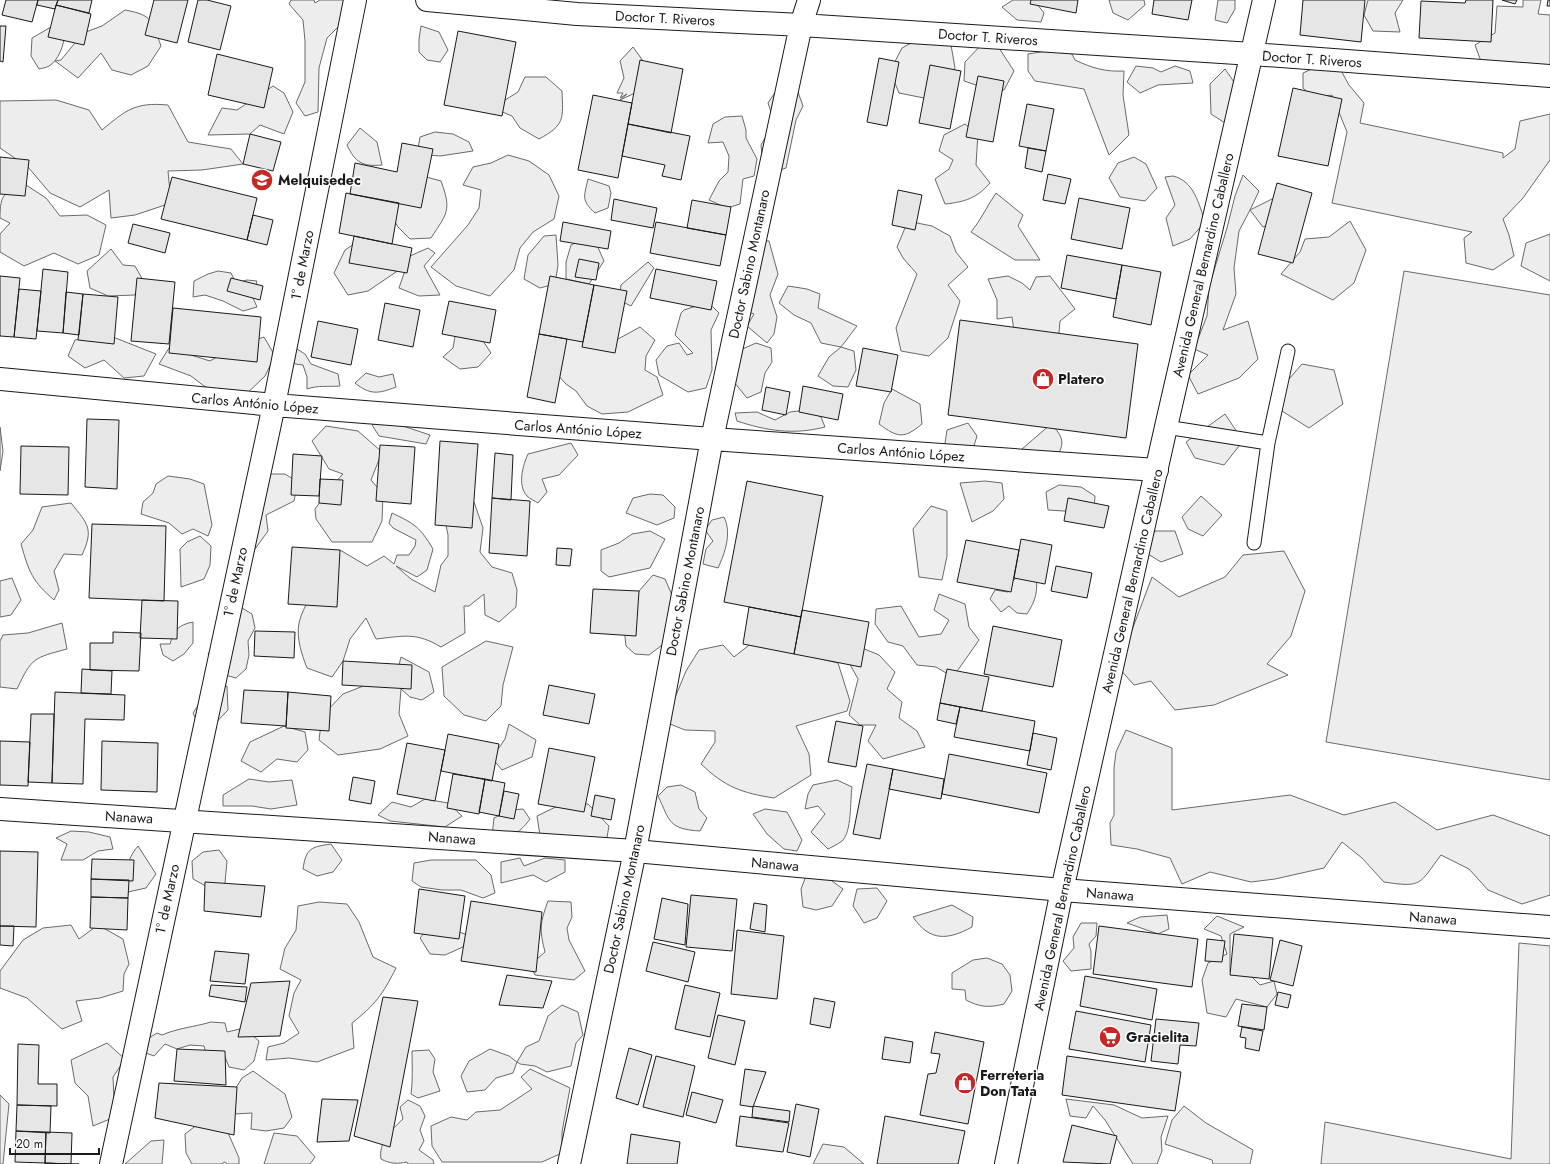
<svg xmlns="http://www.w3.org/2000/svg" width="1550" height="1164" viewBox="0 0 1550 1164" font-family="Jost,sans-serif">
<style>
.green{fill:#ededed;stroke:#6a6a6a}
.building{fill:#e6e6e6;stroke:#1a1a1a}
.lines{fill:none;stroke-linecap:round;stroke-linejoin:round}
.service-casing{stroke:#1a1a1a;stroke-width:15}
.minor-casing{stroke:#1a1a1a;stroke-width:24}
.secondary-casing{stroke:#1a1a1a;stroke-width:24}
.service{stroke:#fff;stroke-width:13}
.minor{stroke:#fff;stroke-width:22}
.secondary{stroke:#fff;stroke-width:22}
.labels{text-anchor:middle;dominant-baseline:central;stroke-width:3;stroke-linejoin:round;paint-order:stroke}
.street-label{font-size:14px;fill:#1a1a1a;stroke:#fff}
.poi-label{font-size:14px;font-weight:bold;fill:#1a1a1a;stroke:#fff;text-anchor:start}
</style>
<rect width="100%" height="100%" fill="#fff"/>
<!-- green -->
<path class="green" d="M291 0H314L315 3 320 0H345L339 26 327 38 319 68 318 112 305 116 296 103 305 82V41L303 20 289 4Z
M1013 0H1034L1044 13 1041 22 1017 20 1002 7Z
M1109 0H1144L1145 5 1128 20 1113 13Z
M1218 0H1235V9L1227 23 1215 20Z
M1368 0H1403L1395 13 1400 32 1373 31 1364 15Z
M1523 0H1541L1538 14 1550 15V72L1482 64 1475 45 1495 33 1497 6 1523 7Z
M125 10C153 15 152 21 161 46L148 66 131 75 112 70 101 53 78 78 55 61 61 60 83 33 102 26Z
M421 26 439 32 448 50 440 62 427 60 419 52V39Z
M51 27 64 34C65 44 58 61 49 66 46 68 42 68 39 69L31 56 32 38Z
M928 34 951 45 955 68 948 87 929 99 899 93 890 71 902 48Z
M983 43 999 48 1014 71 1004 90H991L964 81 965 62Z
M633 47 646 65 635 93 620 100 627 94 620 98 623 93H617L624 78 620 61Z
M1053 50 1072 54 1075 60C1092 68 1105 72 1124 71L1123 95 1129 135 1109 155 1084 89 1035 81 1028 71V54Z
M1338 65 1349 85 1364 103 1360 123 1503 153V158L1515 149 1520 121 1550 114V160L1523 198 1503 219 1509 235 1514 256 1493 270 1466 263 1464 238 1472 232 1332 203 1347 132 1332 95 1314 98 1303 88V73L1316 67Z
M1136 66 1153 68 1161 72 1175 66 1190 71 1193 83 1158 85 1140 93 1127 82Z
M1225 69 1236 85 1225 123 1211 114 1210 84Z
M525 77H546L562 91C563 119 565 125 539 139L520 128 512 116 500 111 505 100 518 92Z
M273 86 284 93 293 112 284 134 260 125 250 134 208 135 222 108 237 110Z
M778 88 798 92 803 106 796 120 786 168 774 172 763 165 761 145 770 129 773 118 768 103Z
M56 100 89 110 102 130C126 110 135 102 168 105L188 142 231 149 243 164 202 170 168 171 171 203 135 215 111 218 109 190 80 207 50 193 28 167 0 148V101Z
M742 116 746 130V138L757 159 754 176 743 179 740 204 727 208 709 200 719 181 728 172 729 156 723 142 708 143 713 124 725 117Z
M965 124 978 133 976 165 990 183C977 198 965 202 945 204L935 179 949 169 953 160 939 151 944 135Z
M360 128 377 142 382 165C362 167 355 162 347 145Z
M435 132 453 134 469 142 473 151 440 156 417 154 420 137Z
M508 155 529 161 549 175 559 196 554 219 533 232 520 248 514 270 490 296 456 286 431 267 468 225 479 208 481 190 463 185 473 167 491 163Z
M1134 157 1146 164 1157 188 1145 201 1120 197 1109 178 1118 163Z
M419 175 441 181C452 211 447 213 431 238L410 239 398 227 388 210Z
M1243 175 1259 191 1250 210 1280 195 1278 221 1263 227 1250 210 1239 231 1234 268 1236 294 1223 330 1248 321 1258 359 1239 378 1198 394 1188 375 1208 355 1194 349 1207 316 1209 287 1227 228 1235 196Z
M1173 176C1194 181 1199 204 1205 222L1190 239 1173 246 1166 218 1175 205 1165 177Z
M588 179 609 186 611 193 608 208 595 213C581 200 584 197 588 179Z
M26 185 46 198 60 216 87 215 106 225 99 255 78 264 54 253 24 266 0 252V234L10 223 0 218C0 194 4 191 26 185Z
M996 193 1023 215 1018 226 1040 260H1015L971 232C981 220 987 206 996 193Z
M1350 221 1366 250 1354 283 1333 300 1281 274 1300 252 1305 239 1329 237Z
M917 223 932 226 950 236 956 252 968 267 948 285 960 301 948 338 929 356 901 351 896 328 917 274 903 258 897 247 905 228Z
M1550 234V281L1521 266 1526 243Z
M556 235 558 265 555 284 540 288 524 279 528 255 544 236Z
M586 238 596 243 604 261 589 284 566 279V262L571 245Z
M752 240 769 241 778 274 770 295 777 317 774 334 767 343 747 326 754 314 748 312Z
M357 242 387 258 396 272 368 291 348 295 334 273 345 250Z
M428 248 435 253 424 266 440 295 419 296 399 288 410 256Z
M111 249 123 265 135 266 144 282 135 295 108 296 90 288 87 271Z
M648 262 654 268 631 306 619 300 621 285Z
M218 271 231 273 236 283 247 280 257 281 253 298 257 307 243 311 223 301 205 295 193 297 194 281 208 274Z
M1404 271 1550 295V780L1326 742Z
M1008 276 1022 283 1030 290 1036 277 1050 276 1075 309 1060 321 1059 333 1037 336 1014 331 1012 317 997 319V300L988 279Z
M788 286 807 289 820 294 818 308 857 326 841 347 854 351 856 370 848 387 833 386 818 376 829 357 841 347 821 343 811 323 794 315 779 303Z
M708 302 719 313 711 330 712 370 706 388 688 392 659 375 656 360 667 346 679 343 687 355 693 353 675 335 681 313 684 310Z
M552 323 618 339 640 327 655 340 646 356 645 370 657 377 663 395 628 412 602 414 587 406 576 391 566 384 540 356Z
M108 335 156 354 144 376 124 378 104 360 85 368 68 356 75 340Z
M479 335 491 353 478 367 460 369 443 357 453 348 455 336Z
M264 337 275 356 265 376 239 401 204 386 191 376 159 364 169 348 210 361 236 346Z
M756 343 771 348 772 362 765 373 761 392 747 398 734 382 738 351Z
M297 349 305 354 311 364 338 374 340 386C329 387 318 385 307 389V377L303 365 295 364 290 358Z
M1302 364 1334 370 1343 404 1309 428 1282 411 1283 386Z
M366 373 379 377 393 374 396 387C378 394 370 395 355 383Z
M892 389 920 404 922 424C904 439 898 438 879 424L884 403Z
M807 410 821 417 825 427C794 435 767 431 737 421L735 413 757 412 775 420 790 412Z
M1225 414 1243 441 1224 465 1195 458 1186 442Z
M387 418 400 425 430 435 426 444 379 436 372 425Z
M968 423 977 436 972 452 944 450 947 430Z
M1051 424C1069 442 1062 449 1049 467L1033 470 1022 449Z
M326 426 358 431 382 452 371 480 383 494 382 521 372 542H332L316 519 315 509 330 488 343 474 329 469 312 441Z
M0 427 3 451 0 471Z
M571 443 578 455 559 475 542 479 547 492 538 503C535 501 530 499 527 496 517 485 523 465 528 454Z
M271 474H285L298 482 294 501 266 515 268 531 255 549 240 543Z
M168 476 190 479 204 484 212 525 208 536 193 529 182 534 169 523 141 514 143 502 153 493 156 484Z
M985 481 1002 483 1004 499 993 511 972 522 960 483Z
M1059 485 1081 487 1095 496 1094 510 1079 512 1048 510 1046 492Z
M650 494 663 495 675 507 674 518 657 525 626 513 633 498Z
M1201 496 1222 515 1203 536 1188 529 1182 517Z
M474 502 483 528 480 552 492 567 512 573 517 590 516 607 499 622 485 615 484 594 469 606H464L465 633 441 647C416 632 404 636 376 639L366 618 350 639 343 661 332 677 307 668C302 655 296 638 299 623 303 604 328 567 340 550L367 566 384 556 394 564 397 555H409L415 546 416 540 393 528 389 523 392 513C415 524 420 527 433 549L427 570 417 577 396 566 411 579 435 592 441 565 448 556V535L444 516Z
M71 503C88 524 94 529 82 555L64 554 54 571 59 590 54 600C32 581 29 572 21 544L33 530 42 507Z
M931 506 947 511V556L942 580 919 577 913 529Z
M724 517C732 533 725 553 718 568L703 564 706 549 713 541 705 530 712 520Z
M650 531 665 539 650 568 609 577 601 571V550L619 543 632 534Z
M1155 531H1175L1183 554 1161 562 1143 551Z
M200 536 211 546 210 565 204 579 181 587 180 549 187 542Z
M1284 551 1305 591 1291 636 1267 664 1288 675 1214 705 1175 710 1151 681 1134 685 1118 667 1152 577 1179 597 1225 577 1243 555Z
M653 575 665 579 678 609 670 639 649 655 635 654 626 646 624 628 639 591Z
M1036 575C1038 591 1036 600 1027 614L1017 613 1009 606 1001 612 990 599 995 590 1008 592 1009 585 1018 576Z
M12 578 21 600 11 615 0 617V581Z
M939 594 965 604 969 627 979 640 953 677 936 667 917 665 903 646 888 642 875 624 876 609 901 606 919 637 941 634 949 620 934 610Z
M237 605 252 614 255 628 248 641 249 655 246 669 236 678 218 673 208 654 222 636Z
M193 622V643L184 654 173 661 163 655 160 644H170C174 630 178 625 193 622Z
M62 623 67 649C34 658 32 657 17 689L0 687V641L3 635 28 633Z
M486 641 513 647 503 685 501 706 486 721 464 715 444 696 442 667Z
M753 642 838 663 850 701 847 711 796 726 809 754 811 775 774 798C742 793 725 787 701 764L715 742V731L685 730 665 722 686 671 699 650 723 645 734 657Z
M862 648 879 655 895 672 887 689 902 702 899 718 917 731 925 747 883 759 868 741 876 725H860L849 715 858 679 847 659Z
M401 657 429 672 434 692 422 700 410 697 401 689 399 714 408 736 380 749 338 755 319 740 322 716 343 694 371 683 395 681Z
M227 686 228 710 206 733 198 724 193 713C201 700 211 689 227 686Z
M509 724 536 740 532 757 502 770 492 758 505 739Z
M284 726 305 732 308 750 297 762 277 759 261 772 241 761 250 742Z
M1126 730 1172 748V810L1290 795 1344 815 1395 802 1437 830 1493 815 1550 836V895L1522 904 1488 890 1469 869 1441 855C1419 884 1423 888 1384 882L1362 858 1342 842 1324 868 1275 879 1251 882 1210 872 1182 884 1170 858 1137 849 1111 845 1110 823 1114 815V768L1116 752Z
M249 779 269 782 292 780 297 805 271 809 252 806H223V795Z
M837 780 852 787C850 800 852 832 842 841 838 844 832 847 828 849L811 832 825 814 818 806 805 809 808 794 813 785Z
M681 785 695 792 699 809 707 818 700 831C668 829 670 821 658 796L667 787Z
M425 799 448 803 462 816 445 827 390 821 378 815 392 802 411 807Z
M564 803 588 804 609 826 606 843 541 842 537 816Z
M523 809 530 819C518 835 511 838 492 836L494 818 511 810Z
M765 809 787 812 802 840 797 851 784 849 767 834 753 814Z
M71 831 89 832 110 837 113 849 98 851 83 860H61L67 844 56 838Z
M331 844 342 860 333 872 317 876 303 869C306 848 311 847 331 844Z
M138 846 156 874 146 888 128 892C125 874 126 860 138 846Z
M219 850 227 861 225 883 213 890 193 879 192 861 203 852Z
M520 858 524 866 545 858 565 860V872L546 882 533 875 501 883V862Z
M431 860H476L491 875 495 893 483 898 461 890H442L421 887 412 881 414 863Z
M806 876 828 878 843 889 832 906 816 910 803 907 801 889Z
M877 888 887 901 877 918 864 923 853 906 857 889Z
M548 901 571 902 572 917 567 928 569 940 585 971 574 980 535 975 530 965 545 952C539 929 540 923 548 901Z
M319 902 347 904 359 922 373 957 396 968C383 994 375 1005 352 1023L354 1048 317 1062 289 1058 266 1060 268 1047 284 1043 299 1033 289 1016 294 993 301 980 280 969 285 948 296 930 298 906Z
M952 905 973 917 972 927C948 940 930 942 913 917Z
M1167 915 1169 929 1158 934 1127 923 1140 917Z
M1217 916 1244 927 1230 934V972L1252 977 1260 985 1274 981 1277 994 1267 1007 1236 999 1226 1017 1207 1013 1202 980 1208 963 1227 954 1221 936 1204 929Z
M1081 923H1097L1096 936 1089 944 1091 951V969L1071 971 1063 961 1074 948 1073 937Z
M71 925 79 939 98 925 123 939 129 964 124 974 123 991 100 998 76 1001 82 1021 62 1029 27 998 0 988V971L23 940 43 928Z
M429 927 450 928 467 935 463 947 445 955 430 954 420 938Z
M1519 943 1550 946V1164H1321L1325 1122 1511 1159Z
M987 958 1002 964 1010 975 1012 991 1004 1004C989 1008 979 1007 966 1000L965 990 952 989V973L973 960Z
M562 1005 578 1012 583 1035 576 1043 571 1066 547 1072 535 1066 520 1064 517 1062 513 1073 496 1078 485 1090 467 1092 461 1076 469 1061 490 1049 509 1056 517 1062 526 1047 539 1041 548 1016Z
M211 1022 225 1023 227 1032 244 1028 259 1041 254 1061 244 1070 229 1067 225 1057H207L204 1046 190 1045 177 1049 165 1044 154 1056 143 1052 144 1041 157 1033 162 1035C178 1028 194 1027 211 1022Z
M107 1043 125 1059 113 1077 114 1100 110 1119 93 1126 88 1096 75 1083 71 1060Z
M429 1050 435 1059 433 1072 440 1091 418 1098 411 1094C413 1079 412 1066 412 1051Z
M530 1069 570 1088 562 1132V1153L542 1162H442L432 1146 431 1126 451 1117 467 1120 476 1112 500 1110 532 1089 521 1077Z
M253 1071 285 1094 292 1117 284 1128 266 1131 251 1129 252 1113 234 1114 231 1096 242 1078Z
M0 1095 9 1104 3 1164H0Z
M1066 1099 1114 1105 1142 1118 1168 1116 1161 1137 1162 1151 1157 1164H1133L1105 1120 1093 1106 1086 1118 1070 1116Z
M408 1100 420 1106 425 1116 420 1130 424 1141 419 1150 433 1160 434 1164H408L407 1162C398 1164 390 1164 381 1159 378 1143 392 1129 403 1119L400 1107Z
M1184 1106 1206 1123 1253 1150 1250 1164H1213L1212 1160 1165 1144 1172 1120Z
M202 1121 226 1128 239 1158V1164H227L225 1162 221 1164H192L186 1153 185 1134Z
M274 1133 297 1136 315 1157 310 1164H264Z
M164 1140 162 1164H125L151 1141Z
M823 1144 844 1147 864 1164H813Z"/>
<!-- building -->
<path class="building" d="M6 0H38L32 22 2 15Z
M38 0H58L55 9 37 5Z
M58 0H92L89 13 56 5Z
M154 0H188L177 43 145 35Z
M198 0H207L231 6 220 50 188 42Z
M1031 0H1078L1076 13 1030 4Z
M1154 0H1192L1188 20 1152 14Z
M1303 0H1365L1361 42 1300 35Z
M1466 0H1493L1491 42 1419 38 1421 1 1465 3Z
M1502 0H1517L1515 4Z
M1548 0H1550V6H1547Z
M56 5 91 14 84 45 48 37Z
M0 26H6L3 62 0 61Z
M458 31 516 42 502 116 444 105Z
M217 54 273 68 264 108 208 95Z
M879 58 899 62 887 126 867 122Z
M640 60 683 69 671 133 628 124Z
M930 65 961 71 950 129 919 123Z
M978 76 1004 81 993 142 966 137Z
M1293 88 1342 99 1328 166 1278 156Z
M593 95 632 103 618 178 578 170Z
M1027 104 1054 109 1046 151 1019 146Z
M628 124 690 136 681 180 662 176 665 165 622 156Z
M250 134 281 142 273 171 243 164Z
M402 143 433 149 421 208 350 194 355 163 397 172Z
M1028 148 1046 151 1042 172 1025 168Z
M0 157 29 160 25 196 0 194Z
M1048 174 1071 179 1065 204 1043 200Z
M172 177 257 198 247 240 161 219Z
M1277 183 1312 193 1293 263 1258 254Z
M898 190 922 195 915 230 892 225Z
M346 193 399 203 392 244 339 233Z
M1079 198 1130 208 1122 249 1071 239Z
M614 199 657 208 653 228 611 220Z
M692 200 731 207 726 235 687 228Z
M253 215 273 220 267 245 247 240Z
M563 222 611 231 608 249 560 241Z
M656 222 726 235 720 266 650 253Z
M133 224 170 233 165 253 128 243Z
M354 236 412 248 407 273 349 263Z
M1067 255 1122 265 1116 299 1061 288Z
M579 259 599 263 596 280 575 277Z
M1122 265 1161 272 1151 325 1113 317Z
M43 269 68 272 63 333 37 331Z
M656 269 717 281 711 310 650 298Z
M0 276 20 278 14 337 0 336Z
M550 276 594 285 583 342 539 334Z
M137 278 175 282 169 344 131 341Z
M231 278 263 286 260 300 227 291Z
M594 285 627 291 615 353 582 347Z
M19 289 41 291 36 339 14 337Z
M66 292 83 294 79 335 63 333Z
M83 294 118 297 114 344 78 340Z
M449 301 496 310 490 343 442 334Z
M385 303 420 310 413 347 378 340Z
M173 308 261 317 257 362 169 353Z
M960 320 1138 344 1126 438 948 415Z
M318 321 358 329 351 365 311 357Z
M539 334 567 339 555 403 527 397Z
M863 348 898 355 891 392 856 386Z
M803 386 843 394 838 420 799 412Z
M766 387 790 392 786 415 762 410Z
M87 419 119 420 117 489 85 487Z
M440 441 478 444 472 528 435 525Z
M380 445 415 447 411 504 376 501Z
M21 446 69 447 68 495 20 494Z
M495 453 513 455 511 500 492 498Z
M293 454 322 456 319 496 291 495Z
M320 479 343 480 341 505 319 503Z
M747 481 823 496 801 617 724 602Z
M492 498 530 501 527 556 489 553Z
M1068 498 1109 506 1104 528 1064 521Z
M92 524 166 526 164 601 89 598Z
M1021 539 1052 545 1045 584 1014 578Z
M966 540 1019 550 1011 592 957 582Z
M292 547 340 550 337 607 288 604Z
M557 548 572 549 570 566 556 565Z
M1056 566 1092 573 1087 598 1051 591Z
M593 589 639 591 636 636 590 633Z
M142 600 178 601 177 639 140 638Z
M749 607 801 617 794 654 743 644Z
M802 610 869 622 861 667 794 654Z
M993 626 1062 640 1053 687 984 674Z
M255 631 295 632 294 658 254 656Z
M113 632 141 633 139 671 90 670V643H113Z
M343 661 412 665 411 689 342 685Z
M82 669 112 671 111 694 81 693Z
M947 669 989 677 982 711 940 703Z
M549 685 595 694 589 724 543 715Z
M244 690 288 692 286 726 241 723Z
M55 692 125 695 124 720 85 719 83 784 52 783Z
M288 692 331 696 329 731 286 728Z
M940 703 960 707 956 724 937 720Z
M960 707 1035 721 1030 751 954 737Z
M31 714H54L52 783 28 782Z
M836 721 863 726 856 767 828 762Z
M1033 733 1057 738 1051 770 1027 765Z
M448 734 499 744 492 781 441 771Z
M0 741 30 742 28 786 0 785Z
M102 741 158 743 157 792 101 790Z
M407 743 445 750 435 801 397 794Z
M549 748 595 757 584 812 538 804Z
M949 754 1047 773 1039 813 942 794Z
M867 764 893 769 880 839 853 834Z
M893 769 944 779 941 799 889 789Z
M453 774 485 779 479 814 447 808Z
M353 777 375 781 371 804 349 800Z
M485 779 505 783 499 816 479 812Z
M504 791 519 794 514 819 499 816Z
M595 795 615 799 611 820 591 816Z
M0 851 38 852 36 927 0 926Z
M92 859 134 860 133 881 91 879Z
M91 879 129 880 128 898 91 897Z
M205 882 265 886 261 917 204 911Z
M419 889 465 896 459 939 414 933Z
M691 895 737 899 732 951 686 947Z
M91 897 128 898 127 930 90 928Z
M662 898 688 904 685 945 654 939Z
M471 901 542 912 536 972 461 961Z
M754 903 767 905 765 932 750 929Z
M0 926H14L13 946 0 945Z
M1099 926 1198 939 1192 987 1093 974Z
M737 930 784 936 777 999 731 994Z
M1234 934 1273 938 1269 979 1230 975Z
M1207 939 1225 941 1222 962 1205 961Z
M1280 940 1302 946 1293 986 1270 980Z
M653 942 695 952 688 982 646 971Z
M215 951 249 954 245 984 210 981Z
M507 975 552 981 543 1008 499 1005Z
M1085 976 1157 989 1152 1020 1080 1006Z
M290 981 280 1036 238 1037 251 983Z
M211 985 247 987 245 1002 209 996Z
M685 985 720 993 710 1037 675 1029Z
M1278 992 1291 995 1288 1008 1275 1005Z
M383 997 418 1001 390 1147 354 1136Z
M814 998 835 1002 830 1028 810 1024Z
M1242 1004 1267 1007 1264 1030 1238 1026Z
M1076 1011 1151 1025 1145 1062 1069 1049Z
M718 1015 745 1021 735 1065 708 1058Z
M1156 1019 1199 1023 1196 1046 1180 1045 1178 1064 1151 1061Z
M1242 1027 1263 1031 1259 1051 1245 1048 1246 1038 1240 1037Z
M935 1032 984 1042 968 1124 920 1115 928 1074 936 1073 940 1054 931 1053Z
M885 1037 913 1042 910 1063 882 1059Z
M18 1044 39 1045 38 1084H57V1106L17 1105Z
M629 1048 652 1055 638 1105 616 1098Z
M177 1049 225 1051 226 1085 174 1081Z
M656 1056 695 1066 683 1117 643 1107Z
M1067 1056 1181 1072 1175 1111 1062 1095Z
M745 1069 766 1072 753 1107 740 1105Z
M159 1083 237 1087 234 1135 155 1118Z
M692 1092 723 1100 716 1123 686 1115Z
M322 1099 358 1100 349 1141 317 1142Z
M796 1104 819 1109 810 1157 787 1152Z
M17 1105 51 1106 50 1133 16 1131Z
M753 1106 790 1111 789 1122 752 1117Z
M740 1116 789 1123 783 1152 736 1146Z
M885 1116 965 1131 958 1164H877Z
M1072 1125 1117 1136 1110 1164 1063 1162Z
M16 1131 46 1132 45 1163 15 1162Z
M46 1132 72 1133 71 1164 45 1163Z
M631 1134 680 1142 677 1164H627Z
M45 1163 71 1164H79H45Z"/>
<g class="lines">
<!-- service casing -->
<g class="service-casing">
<path id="service" d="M1166 427 1268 443
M1254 543 1268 443 1288 351"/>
</g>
<!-- minor casing -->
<g class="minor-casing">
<path id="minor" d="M427 0 577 14 801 25 1252 54
M0 379 274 405 712 439 1157 470
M0 809 635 851 1062 890 1550 927
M111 1164 274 405 355 0
M569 1164 635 851 712 439 801 25 809 0"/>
</g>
<!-- secondary casing -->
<g class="secondary-casing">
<path id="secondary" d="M1252 54 1550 76
M1006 1164 1062 890 1166 427 1264 0"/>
</g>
<!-- service -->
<use href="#service" class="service"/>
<!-- minor -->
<use href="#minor" class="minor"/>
<!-- secondary -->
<use href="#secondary" class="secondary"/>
</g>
<!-- icons -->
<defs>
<g id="school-disc" transform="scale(1.15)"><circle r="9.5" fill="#c62828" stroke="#fff"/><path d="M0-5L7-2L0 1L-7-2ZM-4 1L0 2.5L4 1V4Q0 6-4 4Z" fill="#fff"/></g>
<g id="shop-disc" transform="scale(1.15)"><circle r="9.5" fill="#c62828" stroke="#fff"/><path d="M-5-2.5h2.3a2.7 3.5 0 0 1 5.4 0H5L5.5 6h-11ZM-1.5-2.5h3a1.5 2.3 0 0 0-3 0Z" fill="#fff"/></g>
<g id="supermarket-disc" transform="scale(1.15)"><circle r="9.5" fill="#c62828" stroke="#fff"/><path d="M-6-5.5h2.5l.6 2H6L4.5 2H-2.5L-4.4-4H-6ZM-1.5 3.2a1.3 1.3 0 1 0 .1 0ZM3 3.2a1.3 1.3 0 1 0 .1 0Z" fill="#fff"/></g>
</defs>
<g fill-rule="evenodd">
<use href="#school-disc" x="262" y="180"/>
<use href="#shop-disc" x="1043" y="379"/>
<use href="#supermarket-disc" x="1110" y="1037"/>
<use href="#shop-disc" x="965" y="1083"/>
</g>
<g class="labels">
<!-- street labels -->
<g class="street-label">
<text transform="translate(665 18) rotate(3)">Doctor T. Riveros</text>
<text transform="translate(988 37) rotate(4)">Doctor T. Riveros</text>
<text transform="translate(1312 59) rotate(4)">Doctor T. Riveros</text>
<text transform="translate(749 264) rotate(-78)">Doctor Sabino Montanaro</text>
<text transform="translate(302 265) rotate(-79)">1° de Marzo</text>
<text transform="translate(1203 265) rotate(-77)">Avenida General Bernardino Caballero</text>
<text transform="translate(255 403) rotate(5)">Carlos António López</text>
<text transform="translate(578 429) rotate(4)">Carlos António López</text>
<text transform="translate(901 452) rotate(4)">Carlos António López</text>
<text transform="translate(685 581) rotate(-79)">Doctor Sabino Montanaro</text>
<text transform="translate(1132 581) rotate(-77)">Avenida General Bernardino Caballero</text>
<text transform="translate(235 582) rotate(-78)">1° de Marzo</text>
<text transform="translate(129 817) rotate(3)">Nanawa</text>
<text transform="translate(452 838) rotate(4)">Nanawa</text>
<text transform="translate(775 864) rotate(5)">Nanawa</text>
<text transform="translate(1110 894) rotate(4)">Nanawa</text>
<text transform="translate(1062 898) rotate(-78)">Avenida General Bernardino Caballero</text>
<text transform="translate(167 899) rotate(-78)">1° de Marzo</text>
<text transform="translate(624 899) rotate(-78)">Doctor Sabino Montanaro</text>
<text transform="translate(1433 918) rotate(4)">Nanawa</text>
</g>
<!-- poi labels -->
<g class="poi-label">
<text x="278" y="180">Melquisedec</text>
<text x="1058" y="379">Platero</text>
<text x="1126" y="1037">Gracielita</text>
<text x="980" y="1075">Ferreteria<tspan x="980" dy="16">Don Tata</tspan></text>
</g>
</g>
<!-- scale -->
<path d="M10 1148v6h89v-6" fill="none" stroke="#1a1a1a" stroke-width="2"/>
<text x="16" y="1148" font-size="12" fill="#1a1a1a" stroke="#ffffff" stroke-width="3" paint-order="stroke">20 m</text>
</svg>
